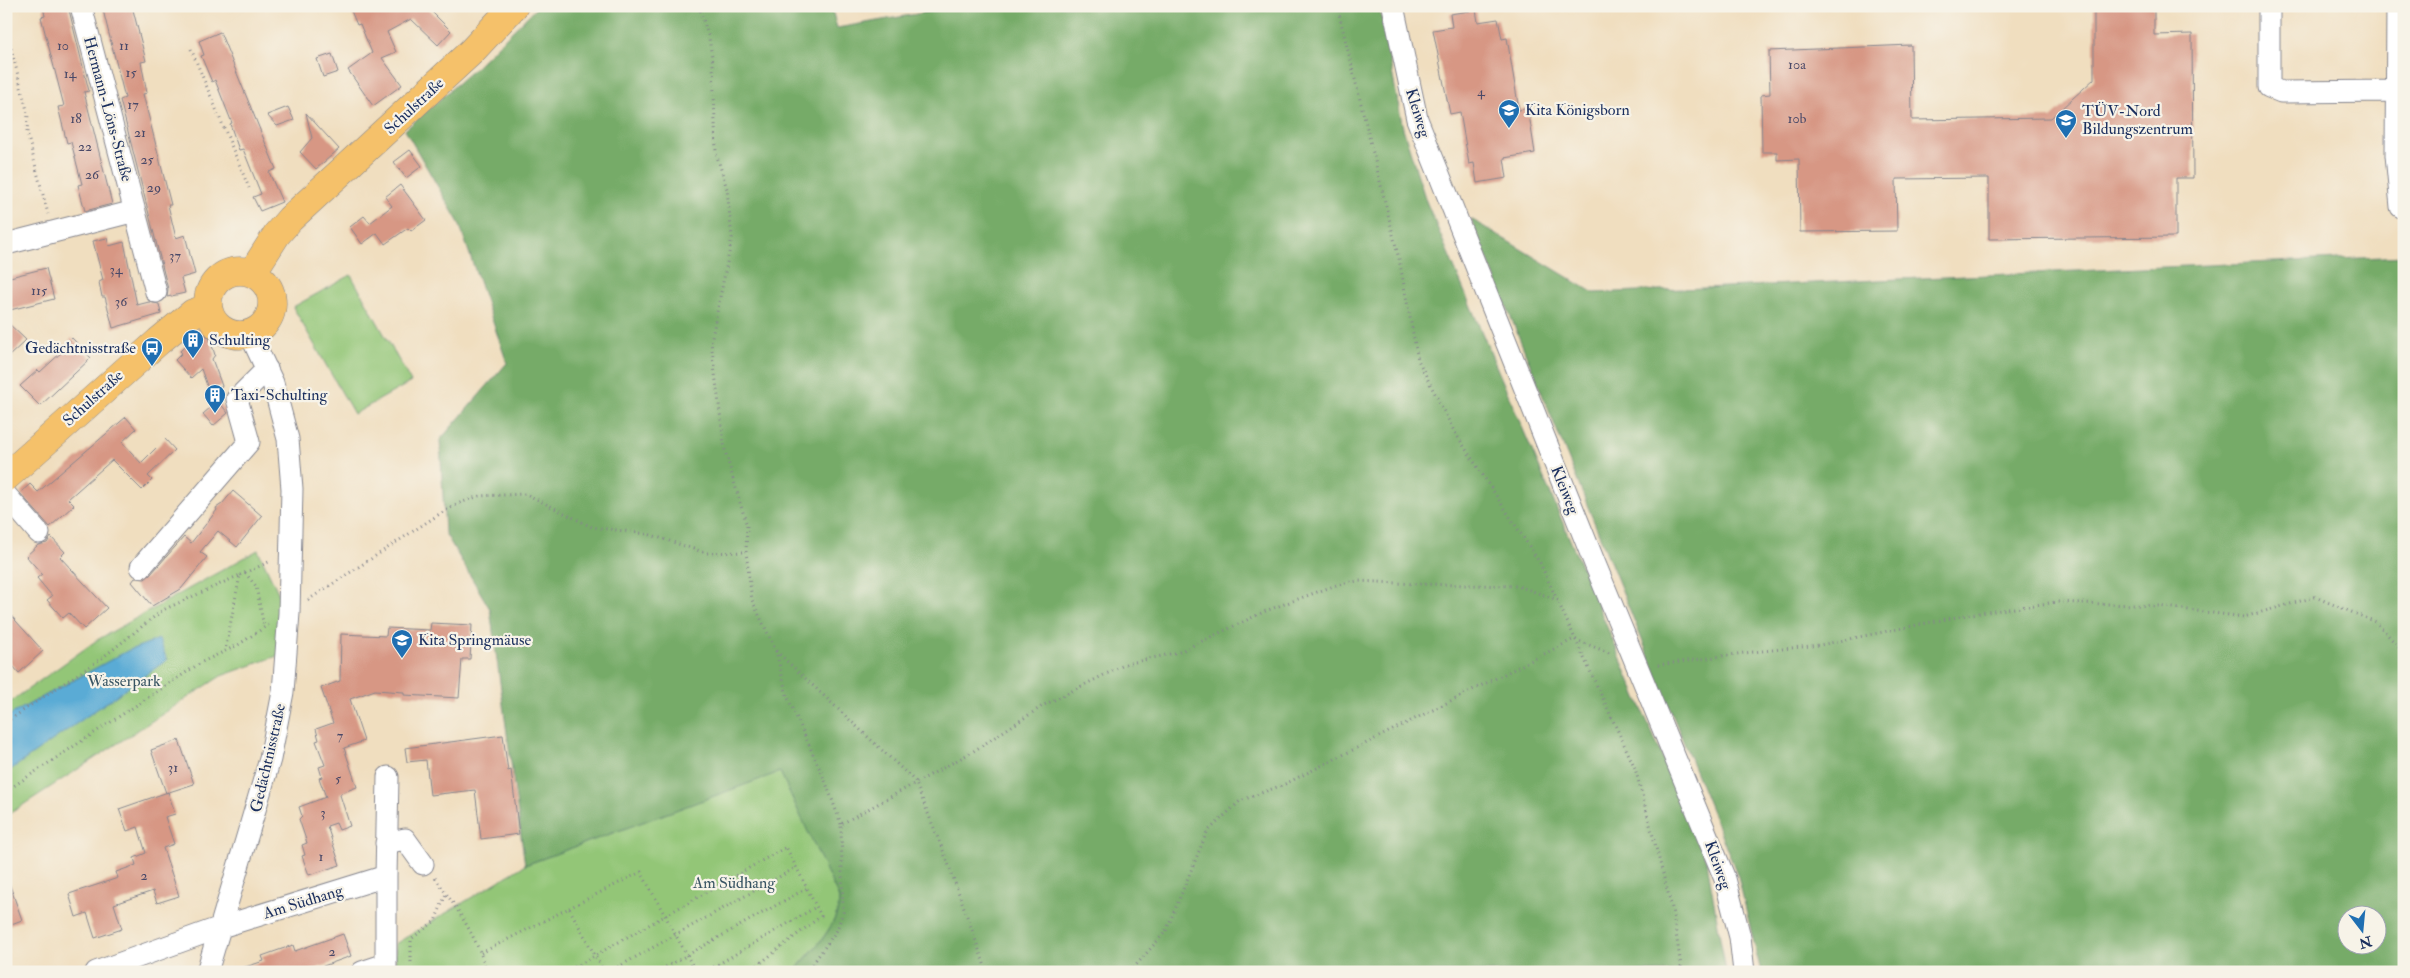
<svg xmlns="http://www.w3.org/2000/svg" width="2410" height="978" viewBox="0 0 2410 978" font-family="'IM FELL Double Pica',serif">
<style>
.green{fill:#93c677;stroke:#577a6a}
.forest{fill:#76ab68;stroke:#486d63;fill-rule:evenodd}
.water{fill:#5aabd5;stroke:#3a6d9a}
.building{fill:#d79784}
.lines{fill:none;stroke-linecap:round;stroke-linejoin:round}
.minor-casing{stroke:#86868e;stroke-width:23}
.major-casing{stroke:#86868e;stroke-width:29}
.path{stroke:#86868e;stroke-width:3;stroke-dasharray:1 4;stroke-linecap:butt}
.minor{stroke:#fff;stroke-width:21}
.major{stroke:#f5c16b;stroke-width:28}
.labels{text-anchor:middle;dominant-baseline:central;stroke-width:4.5;stroke-linejoin:round;paint-order:stroke}
.number-label{font-size:14px;fill:#4a4968}
.street-label{font-size:16px;fill:#1b2f5e;stroke:#f7f3e8}
.poi-label{font-size:16px;fill:#1b2f5e;stroke:#f7f3e8;text-anchor:start}
.park-label{font-size:16px;fill:#395564;stroke:#f7f3e8}
</style>
<rect width="100%" height="100%" fill="#f7f3e8"/>
<filter id="ink" filterUnits="userSpaceOnUse"><feTurbulence type="fractalNoise" baseFrequency=".02" numOctaves="2"/><feDisplacementMap in="SourceGraphic" scale="10" xChannelSelector="R" yChannelSelector="G"/><feConvolveMatrix kernelMatrix="1 2 1 2 8 2 1 2 1" color-interpolation-filters="sRGB"/></filter>
<filter id="wash" filterUnits="userSpaceOnUse"><feTurbulence type="fractalNoise" baseFrequency=".0096" numOctaves="4" result="noise"/><feDisplacementMap in="SourceGraphic" scale="20" xChannelSelector="R" yChannelSelector="G"/><feGaussianBlur stdDeviation="1.12" result="paint"/><feColorMatrix in="noise" values="0 0 0 0 0 0 0 0 0 0 0 0 0 0 0 0 0 1.4 0 .05"/><feComposite in="paint" operator="in"/></filter>
<g filter="url(#wash)">
<rect width="100%" height="100%" fill="#f0debf"/>
<!-- green -->
<path class="green" d="M351 275 411 382 354 414 293 307Z
M258 550 285 607 283 654 221 676 6 816V705L97 640Z
M781 771 839 898C840 926 811 950 794 972H396L395 944 525 865Z"/>
<!-- forest -->
<path class="forest" d="M538 6H831L837 28 962 6H1379L1403 128 1426 201 1707 862 1726 972H794C811 951 840 926 839 898L780 772 525 865 490 609 445 533 440 440 507 363 459 223 405 130 476 67Z
M1471 219 1594 293 2404 256V972H1761L1738 876ZM2348 916H2378V946H2348Z"/>
<!-- water -->
<path class="water" d="M159 639 167 660 6 773V717L127 651Z"/>
<g id="blocks">
<!-- building -->
<path class="building" d="M43 6H68L89 91 84 92 112 204 85 211 78 185 82 184 71 142 67 143 58 107 64 106 41 17 45 16Z
M102 6H132L146 61 141 62 147 93 143 94 171 205H168L176 238 185 235 195 274 181 278 185 293 167 297 168 289 120 100 125 98Z
M349 6H434L429 9 451 31 438 45 411 19 387 32 396 52 382 58 402 85 373 106 348 70 372 53 360 24 357 25Z
M2094 6H2154V35L2192 34 2193 178H2176V237L1989 239V178L1896 179 1897 231 1800 232 1799 159 1777 160V152H1762L1761 95 1770 94 1769 51 1911 45 1912 120 2051 118 2094 79Z
M1476 10 1478 22 1498 19 1502 39 1507 38 1519 110 1528 108 1535 153 1504 158 1507 178 1477 183 1474 163 1469 164 1460 112 1450 114 1433 30 1452 27 1450 14Z
M220 32 276 169 269 172 282 202 260 211 253 197 261 194 243 149 239 150 230 124 232 123 215 80 212 82 201 56 204 55 199 41Z
M332 54 338 72 323 77 317 59Z
M288 107 294 120 277 126 267 115Z
M306 113 339 149 316 169 300 152 312 138Z
M410 150 422 166 406 178 394 162Z
M400 185 426 220 411 231 408 228 385 244 377 233 362 244 350 227 364 216 370 223 392 206 385 197Z
M107 238 109 246 124 242 137 305 149 302 159 304 161 314 113 328 105 297H102L99 282 103 280 93 241Z
M46 268 54 299 6 311V278Z
M6 321 26 340 6 359Z
M199 333 205 334 210 339 215 355 212 359 222 386 209 391 201 369 191 378 175 360 182 353 180 351Z
M72 338 91 358 40 406 20 386 38 370 40 372 64 350 62 348Z
M218 401 228 413 213 426 203 414Z
M126 417 136 429 122 442 141 463 165 439 175 450 148 476 152 480 142 490 112 460 68 499 74 505 50 527 20 493 30 484 38 492Z
M233 491 262 516 237 547 218 531 200 552 207 557 181 589 152 606 132 582 135 578 145 579 150 575 184 537 191 543 217 510 216 508 222 504Z
M51 537 65 552 60 557 107 608 84 629 69 613 63 618 47 600 52 596 37 578 42 574 26 556 38 545 47 543Z
M6 610 43 651 19 673 6 658Z
M431 623 472 625 470 659H462L459 698 404 695V692L375 690 350 699 364 741 344 748 357 787 341 793 340 795 350 826 339 830 336 823 327 826 340 865 309 875 302 856 305 855 302 845 307 843 299 819 302 816 299 807 326 797 319 778 322 777 319 767 325 765 316 741 319 740 316 729 333 723 321 688 340 681 341 634 386 636 387 628 430 630Z
M503 735 508 771 511 770 519 834 481 839 475 790 430 795 426 760 407 762 405 748Z
M179 740 194 784 166 793 151 750Z
M168 792 175 814 165 817 174 844 163 848 179 896 157 903 153 891 114 904 122 929 95 938 87 913 76 917 69 894 118 878 116 872 136 865 134 858 146 853 138 827 127 831 119 809Z
M6 880H8L22 920 6 926Z
M343 934 351 956 307 972H239V969L264 961 262 956 293 945 295 951Z"/>
</g>
</g>
<g filter="url(#ink)">
<use href="#blocks" fill-opacity="0" stroke="#86868e" stroke-width="1"/>
<g class="lines">
<!-- minor casing -->
<g class="minor-casing">
<path id="minor" d="M81 6 156 292
M1393 6 1417 119 1595 564 1725 879 1740 937 1744 972
M2269 6V87L2281 92 2396 91
M2397 6 2396 155 2401 207
M6 244 135 211
M6 495 39 533
M141 567 249 442 237 399 267 369
M386 843 405 839 423 864
M386 876 388 777
M96 972 221 927 386 876V972
M207 972 270 759 283 692 289 613 292 489 288 439 273 383 250 334
M362 972 386 964"/>
</g>
<!-- major casing -->
<g class="major-casing">
<path id="major" d="M208 303a32 32 0 1 1 64 0a32 32 0 1 1-64 0Z
M252 273 277 234 290 219 471 52 514 6
M6 477 159 341 193 313 208 308"/>
</g>
<!-- path -->
<path class="path" d="M699 6 709 38 713 64 716 153 727 189 732 238 711 342 725 451 747 526 746 552 752 600 776 651 787 696 826 783 841 824
M1341 6 1339 14 1399 259 1418 360 1454 431 1540 563 1635 768 1672 908 1682 972
M6 29 28 114 27 133 48 214
M191 49 249 188
M245 573 256 586 264 627
M240 575 271 561
M308 600 441 513 460 503 479 496 526 494 592 527 648 534 706 553 746 552
M776 651 915 781 948 863 987 972
M1658 665 1744 653 1820 645 1966 615 2056 602 2158 606 2244 617 2315 597 2376 622 2404 653
M6 722 102 658 163 610 240 575 225 651
M6 791 202 662 238 645 268 625
M435 878C457 908 476 935 487 972
M569 908 641 872 696 972
M481 953 569 908 604 972
M411 972V939L435 921 446 894
M566 972 786 847 821 916 749 972
M609 972 797 867
M657 972 807 888
M705 972 816 907
M807 972 837 930 843 912 841 824 972 752 1044 705 1126 664 1179 652 1268 610 1339 584 1358 581 1417 584 1518 586 1558 600
M1130 972 1166 931 1207 832 1240 801 1285 784 1574 639 1612 654"/>
<!-- minor -->
<use href="#minor" class="minor"/>
<!-- major -->
<use href="#major" class="major"/>
</g>
</g>
<!-- icons -->
<defs>
<g id="school-pin" transform="scale(1.125)"><path d="M0 17L-7.5 6A9.5 9.5 0 1 1 7.5 6Z" fill="#1f6fb2" stroke="#f7f3e8"/><path d="M0-5L7-2L0 1L-7-2ZM-4 1L0 2.5L4 1V4Q0 6-4 4Z" fill="#fff"/></g>
<g id="building-pin" transform="scale(1.125)"><path d="M0 17L-7.5 6A9.5 9.5 0 1 1 7.5 6Z" fill="#1f6fb2" stroke="#f7f3e8"/><path d="M-4-6H4V6H1V3H-1V6H-4ZM-2.5-4.3h1.7v1.8h-1.7ZM.8-4.3h1.7v1.8H.8ZM-2.5-1h1.7V.8h-1.7ZM.8-1h1.7V.8H.8Z" fill="#fff"/></g>
<g id="bus-pin" transform="scale(1.125)"><path d="M0 17L-7.5 6A9.5 9.5 0 1 1 7.5 6Z" fill="#1f6fb2" stroke="#f7f3e8"/><path d="M-5-6H5V4H4V6H2V4H-2V6H-4V4H-5ZM-3.5-4V0h7V-4ZM-3.5 1.2v1.5H-2V1.2ZM2 1.2v1.5H3.5V1.2Z" fill="#fff"/></g>
</defs>
<g fill-rule="evenodd">
<use href="#school-pin" x="1509" y="110"/>
<use href="#school-pin" x="2066" y="120"/>
<use href="#building-pin" x="193" y="340"/>
<use href="#bus-pin" x="152" y="348"/>
<use href="#building-pin" x="215" y="395"/>
<use href="#school-pin" x="402" y="640"/>
</g>
<g class="labels">
<!-- number labels -->
<g class="number-label">
<text x="63" y="45">10</text>
<text x="124" y="45">11</text>
<text x="1797" y="64">10a</text>
<text x="131" y="72">15</text>
<text x="70" y="73">14</text>
<text x="1481" y="91">4</text>
<text x="133" y="104">17</text>
<text x="76" y="118">18</text>
<text x="1797" y="118">10b</text>
<text x="140" y="132">21</text>
<text x="85" y="146">22</text>
<text x="147" y="159">25</text>
<text x="92" y="174">26</text>
<text x="154" y="187">29</text>
<text x="175" y="255">37</text>
<text x="116" y="269">34</text>
<text x="39" y="290">115</text>
<text x="121" y="301">36</text>
<text x="340" y="735">7</text>
<text x="173" y="767">31</text>
<text x="338" y="778">5</text>
<text x="323" y="812">3</text>
<text x="321" y="856">1</text>
<text x="144" y="875">2</text>
<text x="332" y="951">2</text>
</g>
<!-- street labels -->
<g class="street-label">
<text transform="translate(414 106) rotate(-43)">Schulstraße</text>
<text transform="translate(108 109) rotate(75)">Hermann-Löns-Straße</text>
<text transform="translate(1418 113) rotate(73)">Kleiweg</text>
<text transform="translate(93 398) rotate(-42)">Schulstraße</text>
<text transform="translate(1565 490) rotate(68)">Kleiweg</text>
<text transform="translate(268 758) rotate(-77)">Gedächtnisstraße</text>
<text transform="translate(1718 865) rotate(70)">Kleiweg</text>
<text transform="translate(303 902) rotate(-17)">Am Südhang</text>
</g>
<!-- poi labels -->
<g class="poi-label">
<text x="1525" y="110">Kita Königsborn</text>
<text x="2082" y="111">TÜV-Nord<tspan x="2082" dy="18">Bildungszentrum</tspan></text>
<text x="209" y="340">Schulting</text>
<text x="136" y="348" text-anchor="end">Gedächtnisstraße</text>
<text x="231" y="395">Taxi-Schulting</text>
<text x="418" y="640">Kita Springmäuse</text>
</g>
<!-- park labels -->
<g class="park-label">
<text x="124" y="681">Wasserpark</text>
<text x="734" y="883">Am Südhang</text>
</g>
</g>
<!-- margin -->
<rect width="2410" height="978" fill="none" stroke="#f7f3e8" stroke-width="25"/>
<!-- north arrow -->
<g transform="translate(2362 930) rotate(164)"><circle r="24" fill="#f7f3e8" stroke="#9fa5b1"/>
<path d="M0-4L9 19L0 12L-9 19Z" fill="#1f6fb2"/>
<text y="-8" font-size="14" font-weight="bold" text-anchor="middle" fill="#1b2f5e">N</text>
</g>
</svg>
